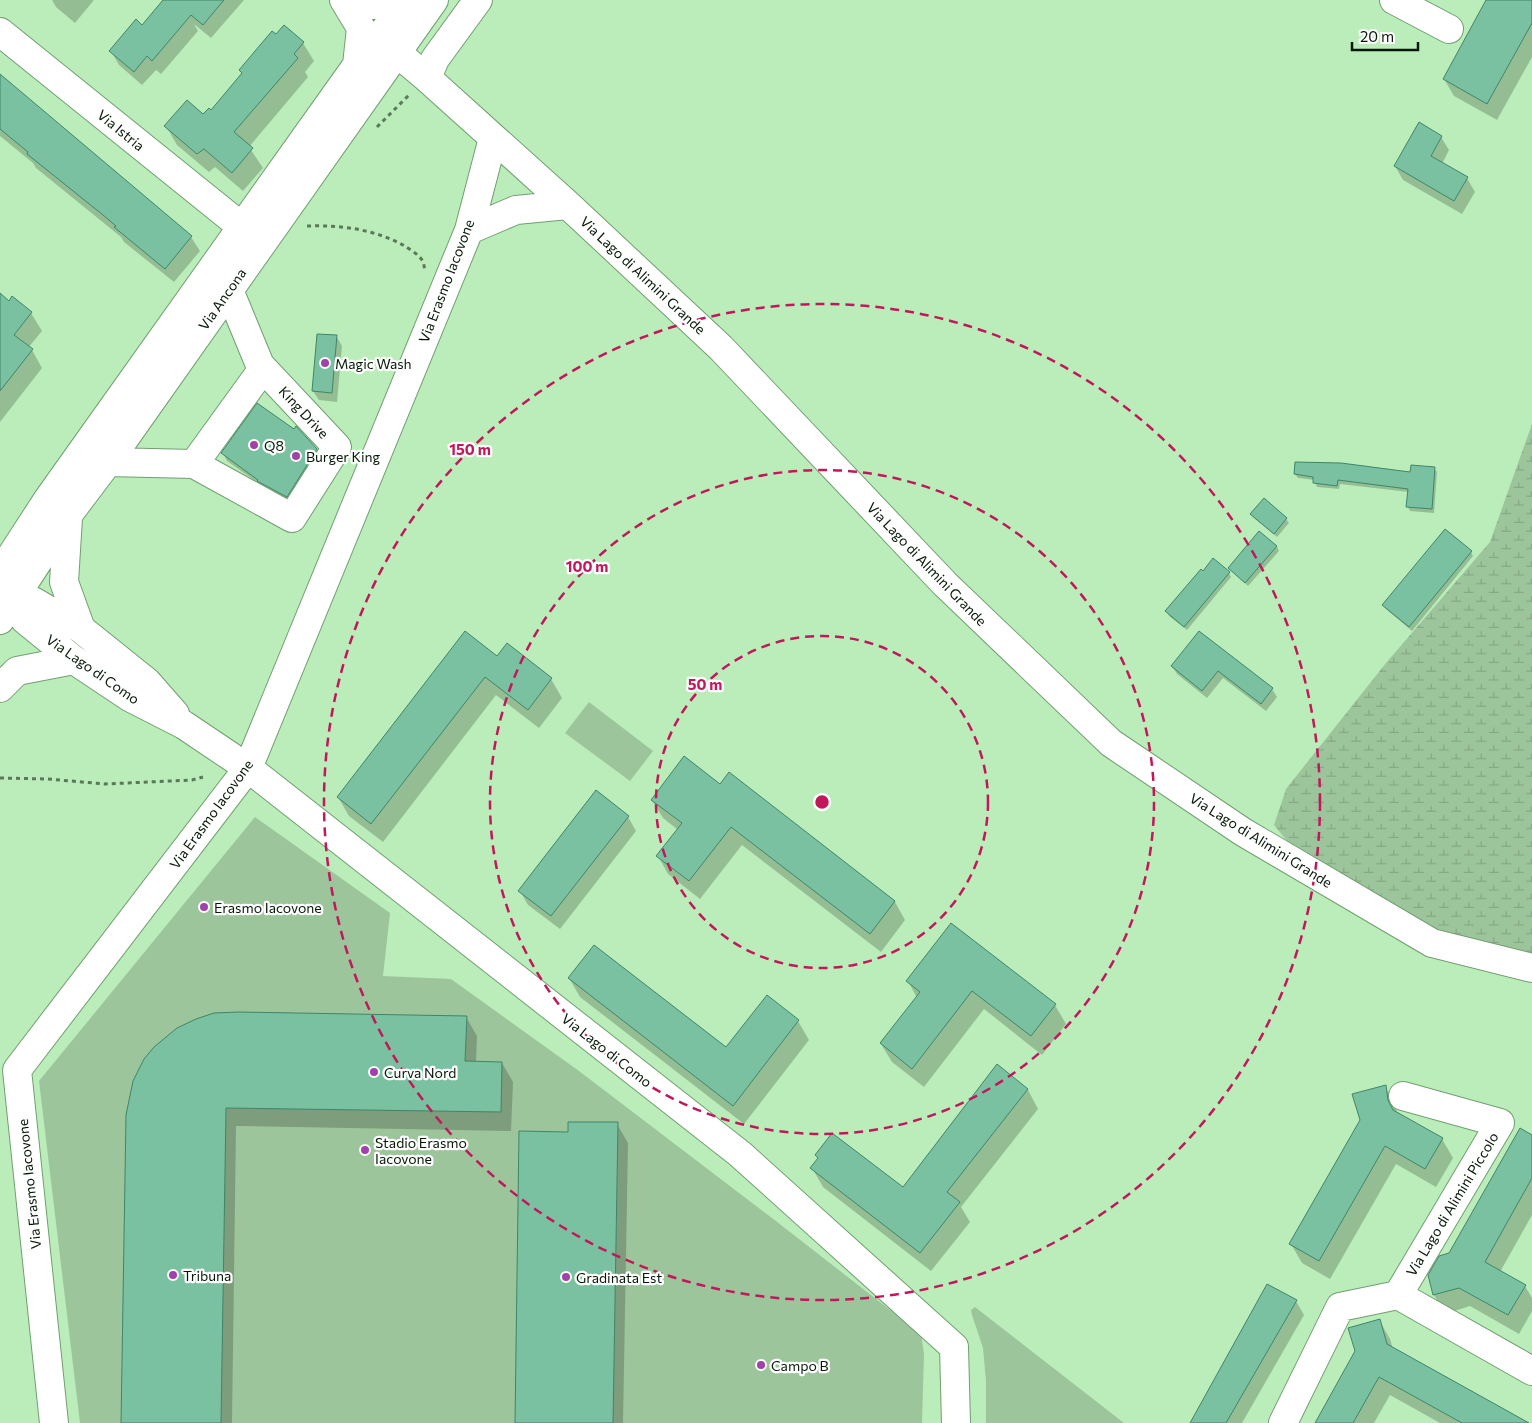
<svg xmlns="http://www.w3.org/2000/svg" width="1532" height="1423" viewBox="0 0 1532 1423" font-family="Commissioner,sans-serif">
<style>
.grass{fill:#9dc59c}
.wetland{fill:url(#wetland-marsh)}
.shadow{fill:#0003}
.building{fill:#7ac1a1;stroke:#3f8568}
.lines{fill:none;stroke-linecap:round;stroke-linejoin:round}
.minor-casing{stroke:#719f70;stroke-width:30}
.path{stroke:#597959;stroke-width:3;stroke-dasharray:4 4;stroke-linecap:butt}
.minor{stroke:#fff;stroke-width:28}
.ring{fill:none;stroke:#c2185b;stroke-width:2.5;stroke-dasharray:9 6}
.poi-dot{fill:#a141aa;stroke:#fefefe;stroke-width:2}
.labels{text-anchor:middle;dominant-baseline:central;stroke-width:4.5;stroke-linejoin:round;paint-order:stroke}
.street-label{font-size:14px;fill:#061807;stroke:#fefefe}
.poi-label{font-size:14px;fill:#061807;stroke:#fefefe;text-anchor:start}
.centre{fill:#c2185b;stroke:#fefefe;stroke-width:2.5}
.ring-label{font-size:15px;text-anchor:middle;font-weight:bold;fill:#c2185b;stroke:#fefefe;stroke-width:4.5;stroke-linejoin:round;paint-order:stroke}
</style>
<defs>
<pattern id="wetland-marsh" width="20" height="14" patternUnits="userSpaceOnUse" patternTransform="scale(1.25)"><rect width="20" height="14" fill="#9dc59c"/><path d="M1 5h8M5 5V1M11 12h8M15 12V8" fill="none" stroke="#86a885"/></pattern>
</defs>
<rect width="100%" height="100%" fill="#bbedba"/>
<!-- grass -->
<path class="grass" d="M589 702 653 751 630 781 565 733Z
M255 817 390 913 383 976 451 979 579 1071 772 1218 921 1334 924 1354 922 1423H80L39 1081Z
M975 1307 1124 1423H986V1381L983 1348 972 1315 971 1310Z"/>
<!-- wetland -->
<path class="wetland" d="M1532 424V961L1435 938 1301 858 1274 825 1286 789 1386 663 1490 542Z"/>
<!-- shadow -->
<path class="shadow" d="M52 0H94L75 23 56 7Z
M165 0H244L211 38 194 24 198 31 161 74 156 70 142 85 119 65 111 51 142 27Z
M1488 0H1532V57L1497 120 1454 96 1444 79Z
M276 35 303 43 314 61 305 72 308 77 249 147 263 168 243 191 215 167 209 172 177 145 166 126 203 115 211 111 242 74 240 70Z
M0 76 191 237 200 251 174 282 124 242 121 237 36 168 33 163 0 136Z
M1441 137 1449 150 1442 164 1467 178 1475 192 1462 214 1403 180 1395 166Z
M0 295 10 302 31 313 42 331 28 348 32 350 42 368 0 422Z
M337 337 342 346 337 402 319 400 313 391Z
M316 450 321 458 291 504 263 489 261 485 227 461 223 453Z
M1434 468 1437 472 1434 513 1410 511 1408 507 1409 492 1340 484 1339 489 1317 487 1314 480 1298 478 1295 474 1411 473Z
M1264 500 1286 519 1289 523 1277 537 1254 518 1252 514Z
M1445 531 1471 552 1473 556 1412 631 1386 609 1384 605Z
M1259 533 1277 547 1279 551 1248 586 1230 568Z
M1229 573 1231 577 1187 630 1169 616 1167 611Z
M1199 632 1272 689 1277 697 1266 711 1223 678 1207 698 1177 674 1172 666Z
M497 657 551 679 562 698 539 728 496 695 383 842 349 816 338 797Z
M730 774 895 902 905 920 881 952 742 845 700 899 668 874 658 856 678 830 663 818 652 800 720 786Z
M628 817 636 831 560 929 528 905 520 891Z
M952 925 1055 1005 1066 1024 1042 1055 984 1009 924 1087 892 1062 881 1044 917 998 908 981Z
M569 978 726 1048 767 997 798 1021 809 1040 744 1124 580 997Z
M466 1017 477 1036 476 1063H502L513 1082 511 1131 236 1126 232 1423H122L127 1115Z
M997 1066 1028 1090 1038 1109 961 1207 970 1222 931 1271 823 1187 812 1168 818 1159 816 1156 903 1189Z
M1385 1087 1396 1105 1397 1114 1442 1139 1453 1158 1436 1187 1396 1164 1330 1279 1302 1263 1291 1244Z
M617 1124 628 1143 623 1423H516L569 1133Z
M1532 1137V1215L1500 1272 1525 1286 1532 1298V1311L1519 1334 1470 1306 1445 1314 1434 1295 1429 1276 1450 1255Z
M1296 1301 1304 1315 1242 1423H1191Z
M1379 1320 1390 1339 1393 1349 1514 1423H1440L1390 1395 1374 1423H1316L1356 1351Z"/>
<!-- building -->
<path class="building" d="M163 0H224L203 25 191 15 152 61 147 56 134 72 109 51 136 19 142 25Z
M1486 0H1532V23L1487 104 1443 79Z
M284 25 304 42 294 54 298 58 234 132 253 148 232 173 204 149 197 154 164 126 187 100 203 114 209 108 211 110 242 73 239 70 272 31 276 34Z
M0 74 192 236 165 269 114 227 116 226 103 215 27 154 28 152 0 129Z
M1419 122 1442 136 1431 156 1468 177 1454 201 1394 166Z
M0 293 9 301 12 296 32 312 14 335 33 349 0 391Z
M317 334 337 335 332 393 312 391Z
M257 403 294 429 296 426 317 449 287 497 257 481 258 480 221 453Z
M1295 462 1341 463 1410 472 1411 465 1435 467 1432 509 1406 507 1408 489 1338 480 1337 486 1313 483V477L1294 474Z
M1264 498 1287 518 1274 534 1250 514Z
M1445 529 1472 551 1409 627 1382 605Z
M1259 531 1277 546 1245 583 1228 568Z
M1213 558 1230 572 1184 627 1165 611 1201 569 1203 571Z
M465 631 497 656 507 643 552 678 528 710 485 677 371 824 337 797Z
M1199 631 1273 688 1261 704 1218 671 1202 691 1171 666Z
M684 756 720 784 729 772 895 901 870 934 731 827 689 881 656 856 682 823 651 800Z
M596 790 629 816 551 916 518 891Z
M951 923 1056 1004 1031 1036 972 991 912 1069 880 1043 920 992 906 981Z
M594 945 726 1047 767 995 799 1020 733 1106 568 978Z
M238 1012 467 1016 465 1061 502 1062 501 1112 226 1108 221 1423H121L126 1115 133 1081 144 1059 154 1047 177 1028 196 1019 214 1013Z
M997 1064 1028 1089 947 1192 960 1202 920 1253 810 1168 818 1158 815 1155 832 1133 903 1187Z
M1386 1085 1388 1100 1393 1110 1443 1138 1425 1169 1385 1146 1319 1261 1289 1244 1360 1120 1352 1094Z
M568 1122H618L613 1423H515L519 1131 568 1132Z
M1520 1128 1532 1135V1178L1485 1262 1526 1285 1508 1315 1459 1288 1433 1295 1428 1275 1439 1256 1449 1253Z
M1267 1284 1297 1300 1226 1423H1190Z
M1380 1319 1387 1344 1529 1423H1462L1379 1377 1353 1423H1315L1355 1351 1348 1328Z"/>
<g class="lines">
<!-- minor casing -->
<g class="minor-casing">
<path id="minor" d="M344 0 361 28 357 65
M360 0 371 5H405
M1394 0 1449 29
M0 32 242 227
M396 52 427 78 568 205 721 348 945 584 1111 743 1243 832 1432 943 1532 968
M427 78 435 59 478 0
M469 230 516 210 568 205
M108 462 194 464 262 370 229 290
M194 464 292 518 337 447 261 366
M68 518 64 582 81 629 147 682 175 714
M0 573 48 499 357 65 409 0
M0 590 13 601 25 620 74 660 131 698 184 725 248 768 740 1154 954 1347 956 1423
M13 601H33L81 629
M0 620 68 515 108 462 434 0
M0 688 17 671 74 660
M1398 1295 1532 1371
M54 1423 17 1070 248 768 469 230 493 138
M1283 1423 1340 1307 1398 1295 1500 1123 1403 1096"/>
</g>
<!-- path -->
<path class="path" d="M377 127 410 94
M307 226C341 225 373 229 403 245 409 249 417 253 422 260 424 262 424 267 425 271
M0 778 48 779 105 784 192 780 203 777"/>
<!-- minor -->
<use href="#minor" class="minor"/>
</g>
<!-- distance rings -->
<g class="ring">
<circle cx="822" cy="802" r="166"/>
<circle cx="822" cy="802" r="332"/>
<circle cx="822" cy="802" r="498"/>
</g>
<!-- markers -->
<g class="poi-dot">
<circle cx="325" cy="363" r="5"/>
<circle cx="254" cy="445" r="5"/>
<circle cx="296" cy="456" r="5"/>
<circle cx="204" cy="907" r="5"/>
<circle cx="374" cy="1072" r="5"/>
<circle cx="365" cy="1150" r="5"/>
<circle cx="173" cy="1275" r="5"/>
<circle cx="566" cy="1277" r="5"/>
<circle cx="761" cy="1365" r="5"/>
</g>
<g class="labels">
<!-- street labels -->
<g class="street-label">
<text transform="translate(121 130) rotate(39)">Via Istria</text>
<text transform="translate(643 275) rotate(43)">Via Lago di Alimini Grande</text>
<text transform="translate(446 281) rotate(-69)">Via Erasmo Iacovone</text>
<text transform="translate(222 299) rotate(-55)">Via Ancona</text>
<text transform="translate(304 412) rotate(47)">King Drive</text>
<text transform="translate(927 564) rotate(46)">Via Lago di Alimini Grande</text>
<text transform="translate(93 669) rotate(35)">Via Lago di Como</text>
<text transform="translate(211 814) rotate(-54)">Via Erasmo Iacovone</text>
<text transform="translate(1261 840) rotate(32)">Via Lago di Alimini Grande</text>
<text transform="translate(607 1050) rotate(38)">Via Lago di Como</text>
<text transform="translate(29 1184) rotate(-96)">Via Erasmo Iacovone</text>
<text transform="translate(1452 1204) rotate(-59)">Via Lago di Alimini Piccolo</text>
</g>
<!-- poi labels -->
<g class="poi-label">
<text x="335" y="363">Magic Wash</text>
<text x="264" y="445">Q8</text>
<text x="306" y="456">Burger King</text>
<text x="214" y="907">Erasmo Iacovone</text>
<text x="384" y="1072">Curva Nord</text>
<text x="375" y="1142">Stadio Erasmo<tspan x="375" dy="16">Iacovone</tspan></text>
<text x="183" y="1275">Tribuna</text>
<text x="576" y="1277">Gradinata Est</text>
<text x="771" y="1365">Campo B</text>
</g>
</g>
<circle cx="822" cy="802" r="8" class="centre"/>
<g class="ring-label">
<text x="470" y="455">150 m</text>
<text x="587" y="572">100 m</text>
<text x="705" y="690">50 m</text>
</g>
<!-- scale -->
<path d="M1352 42v8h66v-8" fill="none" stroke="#061807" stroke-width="2.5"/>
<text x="1360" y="42" font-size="15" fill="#061807" stroke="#fefefe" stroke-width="4" paint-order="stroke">20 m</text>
</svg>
